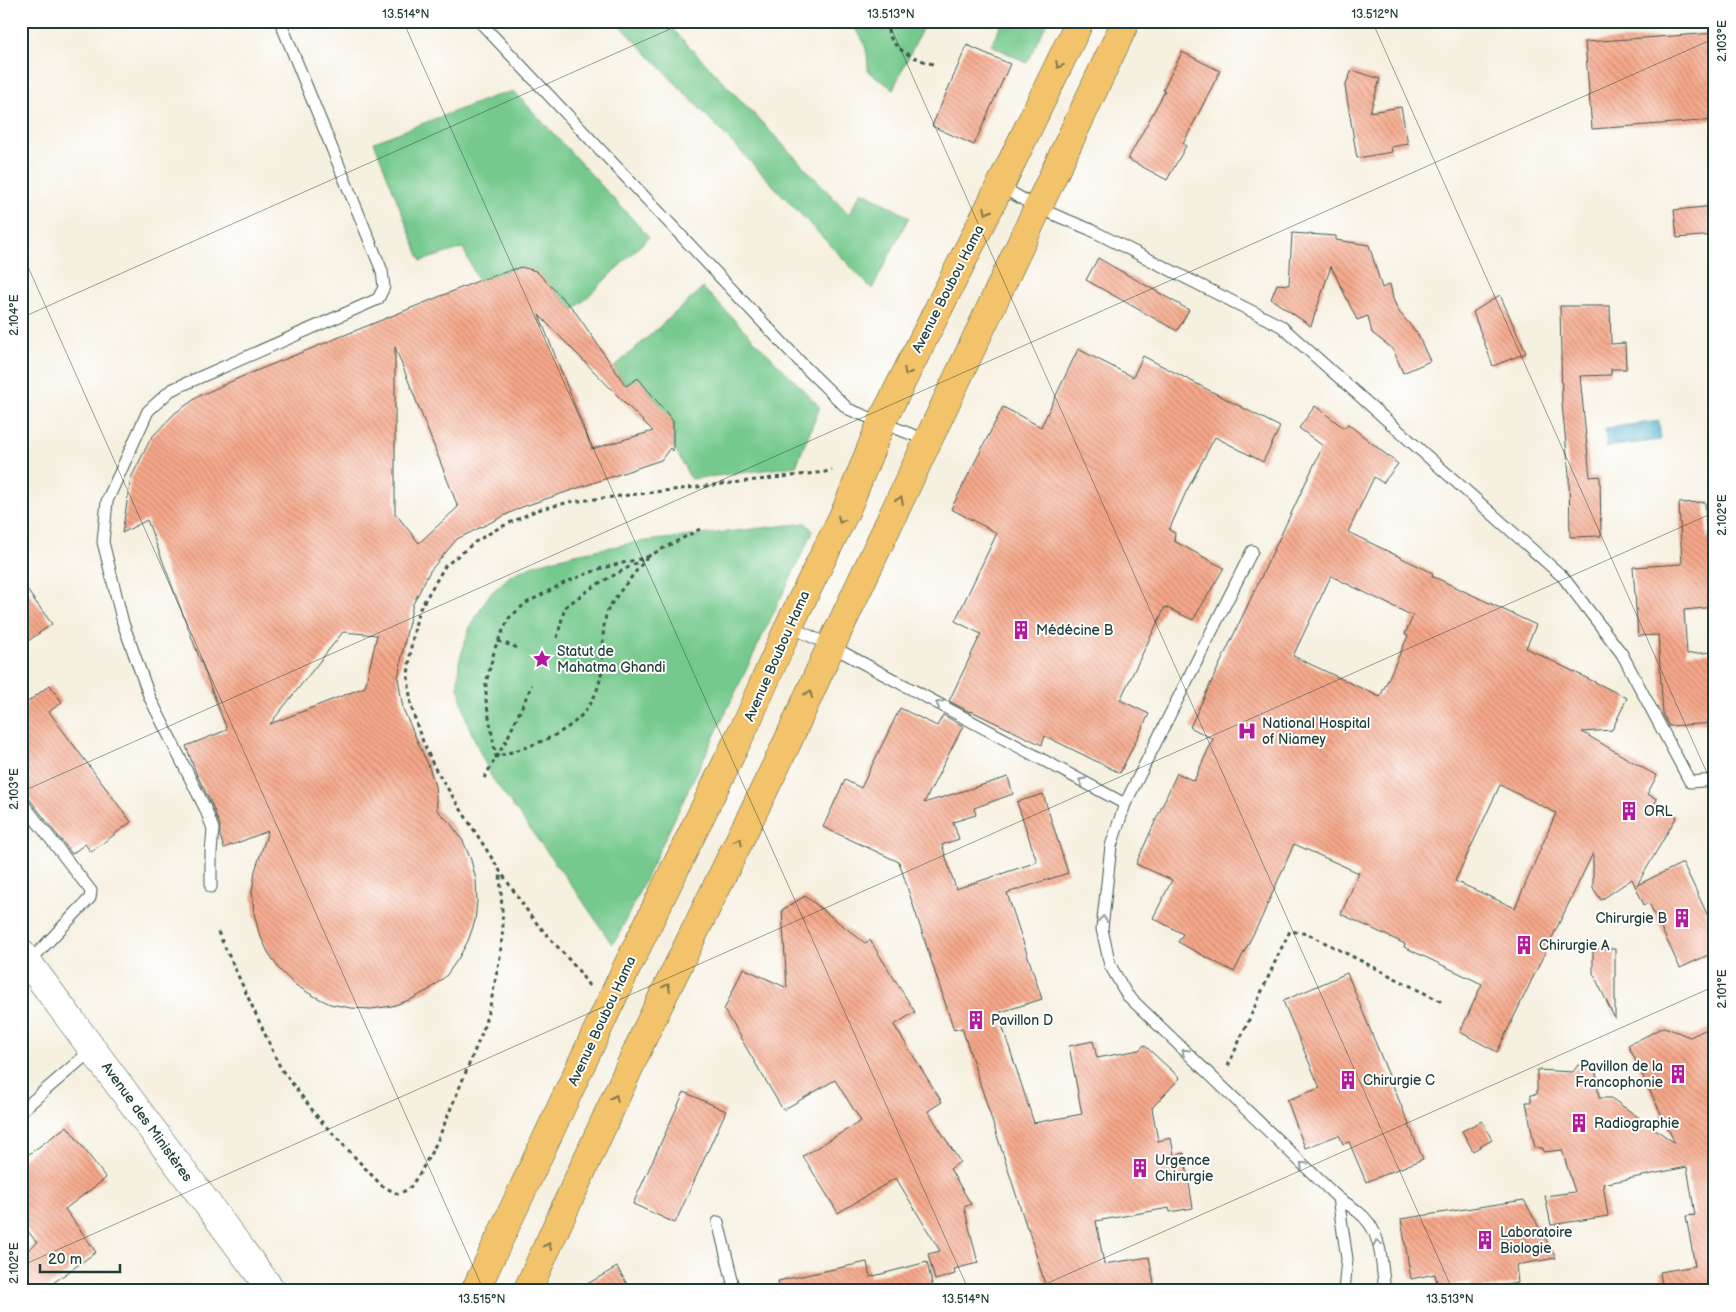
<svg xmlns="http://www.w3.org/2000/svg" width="1736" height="1312" viewBox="0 0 1736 1312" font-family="'Balsamiq Sans',sans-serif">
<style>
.grass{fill:#75c98d;stroke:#4a8360}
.water{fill:url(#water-ripples);stroke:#2f727a}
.building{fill:url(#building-back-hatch);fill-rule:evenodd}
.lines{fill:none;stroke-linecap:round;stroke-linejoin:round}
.service-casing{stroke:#3f584e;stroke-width:13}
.tertiary-casing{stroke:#3f584e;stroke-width:29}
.primary-casing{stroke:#3f584e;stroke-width:29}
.path{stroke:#3f584e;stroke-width:3;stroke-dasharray:4 4;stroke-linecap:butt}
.service{stroke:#fff;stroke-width:11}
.tertiary{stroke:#fff;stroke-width:28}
.primary{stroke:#f2c36a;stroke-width:28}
.oneway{stroke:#7e794c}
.oneway2{stroke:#8f9e9a}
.ticks{fill:none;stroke:#1f3d34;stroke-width:1;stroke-opacity:0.45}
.labels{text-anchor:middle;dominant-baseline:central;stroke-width:4;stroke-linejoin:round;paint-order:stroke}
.street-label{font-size:14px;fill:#1f3d34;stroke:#fff}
.poi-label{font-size:14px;fill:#1f3d34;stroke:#fff;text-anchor:start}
.neatline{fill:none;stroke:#1f3d34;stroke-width:2}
.ticks-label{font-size:12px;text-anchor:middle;fill:#1f3d34}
</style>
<defs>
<pattern id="water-ripples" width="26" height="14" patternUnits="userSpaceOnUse" patternTransform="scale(1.25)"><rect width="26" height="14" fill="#3fa8bf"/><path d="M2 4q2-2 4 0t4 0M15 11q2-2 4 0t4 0" fill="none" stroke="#348a9c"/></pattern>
<pattern id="building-back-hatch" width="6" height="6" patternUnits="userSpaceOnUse" patternTransform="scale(1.25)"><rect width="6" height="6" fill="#f6a789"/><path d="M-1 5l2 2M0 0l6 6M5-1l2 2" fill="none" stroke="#c78971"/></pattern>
</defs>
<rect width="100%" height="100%" fill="#fff"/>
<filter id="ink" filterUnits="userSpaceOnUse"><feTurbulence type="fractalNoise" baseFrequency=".02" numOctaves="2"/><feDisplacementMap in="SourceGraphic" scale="10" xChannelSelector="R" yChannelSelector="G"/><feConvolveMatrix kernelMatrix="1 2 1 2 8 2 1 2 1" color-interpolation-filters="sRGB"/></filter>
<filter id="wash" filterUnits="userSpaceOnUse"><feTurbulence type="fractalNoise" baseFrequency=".0096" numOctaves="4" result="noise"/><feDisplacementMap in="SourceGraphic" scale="20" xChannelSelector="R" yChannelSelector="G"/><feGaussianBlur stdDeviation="1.12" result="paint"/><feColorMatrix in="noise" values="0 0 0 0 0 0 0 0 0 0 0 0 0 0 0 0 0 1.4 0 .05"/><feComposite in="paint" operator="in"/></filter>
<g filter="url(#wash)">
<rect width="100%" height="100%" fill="#f6f0e0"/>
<!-- grass -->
<path class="grass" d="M616 21H665L849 214 862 191 909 217 872 289Z
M847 21H926L893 89 868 71C868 48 864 36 847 21Z
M1003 21H1048L1027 63 991 45Z
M515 92 649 237 574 310 535 271 521 267 478 281 463 248 421 261 374 142 500 94Z
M703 288 820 407 796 466 691 479 673 445V421L638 378 628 386 613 368Z
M806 523 813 531 616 940 612 944 578 894 492 778 479 750 467 722 458 687 459 662 470 627 489 595 510 576 533 565 575 554 638 542Z"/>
<!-- water -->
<path class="water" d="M1659 421 1661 440 1607 447 1605 428Z"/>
<g id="blocks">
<!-- building -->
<path class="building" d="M1715 33V120L1592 129 1585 42Z
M967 45 1010 64 974 145 932 126Z
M1182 52 1220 71 1183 144 1186 146 1167 180 1128 159 1165 91 1163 90Z
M1352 70 1380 79 1370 112 1401 107 1408 144 1391 147 1392 152 1357 158 1345 86Z
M1715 206V235L1677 238 1674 210Z
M1292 233 1336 236V240L1369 245 1382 288 1390 284 1393 299 1399 312 1417 333 1430 361 1403 373 1393 349 1372 333 1368 316 1357 320 1331 266 1311 326 1271 299 1277 284 1289 285Z
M1098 258 1189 310 1177 331 1086 280Z
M521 267 536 271 574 310 626 386 638 378 673 421V451L670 448 661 460 522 507 457 539 430 571 413 604 406 635 398 678 403 709 429 767 435 786 437 810 451 824 463 841 471 860 476 880 477 901 475 921 468 941 458 959 446 976 430 989 412 999 392 1006 371 1009 351 1008 330 1004 312 995 294 984 279 969 268 952 259 933 254 913 252 892 255 871 268 831 224 848 220 836V826L212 805 196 773 186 746 227 730 147 520 122 533 131 478 151 438 175 413 199 396 241 377 478 281ZM539 315 616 394 653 431 592 449ZM395 347 458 507 419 543 395 513ZM343 632 377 635 365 687 270 724Z
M1500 295 1526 353 1493 366 1473 312Z
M1560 306H1610L1611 344 1625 343 1626 369H1611V375L1580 376 1590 477 1600 476 1601 536 1570 537 1569 474 1562 404Z
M1078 349 1133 377 1143 356 1280 427 1263 462 1215 437 1186 492 1169 530 1175 533 1174 541 1224 568 1193 620 1165 607 1120 700 1149 714 1120 773 1045 736 1042 745 971 711 970 712 949 701 981 634 955 621 997 533 951 509 1003 407 1041 427Z
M1315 406 1344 428 1348 424 1398 464 1383 483 1374 477 1348 532 1433 573 1432 576 1536 625 1526 648 1627 698 1612 730 1582 732 1657 776 1647 794 1657 799 1655 803 1677 816 1637 885 1683 863 1715 931V952L1680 968 1649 903 1644 905 1632 879 1601 900 1593 888V853L1497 1052 1460 1032 1482 984 1404 947 1405 944 1341 914 1359 873 1294 844 1262 917 1234 972 1178 942 1183 934 1153 918 1172 880 1136 864 1177 773 1194 781 1213 739 1190 727 1323 446 1299 428ZM1331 576 1413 616 1405 634 1408 636 1380 697 1293 656ZM1500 785 1556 813 1515 908 1455 881Z
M1705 502 1707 538 1715 537V607L1684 610 1687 654 1715 652V723L1669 726 1663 715 1658 635 1638 636 1633 567 1682 564 1679 503Z
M21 582 52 624 21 646Z
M50 685 62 702 49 712 131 822 91 852 85 844 72 854 27 796 21 794V707Z
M900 708 937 726 943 715 963 726 924 803 1008 777 1013 794 974 808 976 815 953 822 959 839 942 845 956 889 1037 862 1017 802 1043 794 1068 873 1007 893 1042 999 998 1013 1034 1123 1082 1114 1069 1046 1093 1041 1097 1058 1139 1050 1144 1045 1180 1078 1152 1108 1158 1141 1171 1138 1174 1155 1184 1153 1193 1208 1170 1212 1169 1208 1096 1221 1104 1264 1149 1257 1154 1283 1138 1291H1047L1028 1228H1027L962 1028 954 1030 899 862 823 827 845 780 861 788Z
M805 896 865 943 870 940 915 1012 894 1025 942 1102 928 1111 960 1162 950 1169 971 1204 964 1207 978 1263 954 1269 955 1274 935 1280 928 1254 940 1251 896 1178 838 1213 803 1156 861 1121 835 1080 783 1110 724 1010 743 968 787 988 782 910Z
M1593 949H1615V1019L1593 973Z
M1347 973 1423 1159 1366 1182 1349 1142 1343 1144 1339 1135 1305 1148 1287 1100 1320 1088 1283 1001Z
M1715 1025V1291H1663L1660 1272 1695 1266 1686 1216 1695 1215 1687 1167 1603 1184 1608 1216 1551 1225 1545 1196 1575 1192 1562 1150 1544 1152 1543 1148H1535L1526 1102H1531V1095L1537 1094V1070L1573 1072 1578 1065H1595L1599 1098H1611L1675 1143 1628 1045 1664 1027 1690 1037Z
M684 1092 726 1111 675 1223 633 1204Z
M1482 1121 1492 1140 1473 1151 1462 1131Z
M67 1126 106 1178 65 1209 96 1252 42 1291H21V1255L37 1243 21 1222V1160Z
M1524 1200 1556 1258 1516 1265 1518 1283 1472 1290 1471 1282 1438 1288 1435 1274 1411 1279 1401 1219Z
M867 1262 870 1277 927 1262 933 1288 921 1291H779L778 1281Z
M617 1267 631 1291H575Z"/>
</g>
</g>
<g filter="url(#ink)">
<use href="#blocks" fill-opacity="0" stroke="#3f584e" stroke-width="1"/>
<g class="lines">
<!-- service casing -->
<g class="service-casing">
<path id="service" d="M479 21 804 366 848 409 928 441
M1000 186 1038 208 1089 229 1281 326 1563 577 1622 654 1690 782 1715 780
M1252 551 1125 804 1111 846 1102 929 1110 965 1127 995 1338 1198C1349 1205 1361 1212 1369 1223 1382 1241 1382 1269 1385 1291
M789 626 831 646 1125 804
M21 801 91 891 90 898 28 963
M211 887V853L213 829 205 808 150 698 123 623 103 542 107 501 148 411 171 390 378 299 384 287 382 271 280 21
M21 1111 93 1049
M1338 1198 1347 1259 1344 1291
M718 1222 735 1291"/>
</g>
<!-- tertiary casing -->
<g class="tertiary-casing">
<path id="tertiary" d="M21 953 272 1291"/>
</g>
<!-- primary casing -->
<g class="primary-casing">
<path id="primary" d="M475 1291 626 969 747 721 789 626 847 508 882 421 1000 186 1080 21
M527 1291 646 1031 787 743 831 646 1126 21"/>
</g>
<!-- path -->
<path class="path" d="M888 21C888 25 887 30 889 34 895 52 919 60 936 65
M800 23 803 21
M647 557C638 570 612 599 607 612 600 634 605 658 600 680 588 731 539 743 496 757L486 700V683L495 648 509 618 526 603 566 582 602 568Z
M647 557 700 529
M557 638 565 607 594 586 642 560
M498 641 518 648
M484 778 506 741 532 685
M218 932 281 1069 320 1120 382 1186 398 1194 409 1189 420 1173 437 1142 482 1033 491 1002 500 957 503 928 500 872
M589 986 578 970 533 919 500 871 434 767 419 732 411 706 408 676 411 647 418 612 445 566 475 542 497 529 537 510 570 502 825 472 832 470
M1228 1066 1280 951 1290 931 1308 934 1444 1003"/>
<!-- service -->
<use href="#service" class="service"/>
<!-- tertiary -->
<use href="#tertiary" class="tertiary"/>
<!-- primary -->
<use href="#primary" class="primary"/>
</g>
<!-- one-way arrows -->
<defs><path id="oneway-chevron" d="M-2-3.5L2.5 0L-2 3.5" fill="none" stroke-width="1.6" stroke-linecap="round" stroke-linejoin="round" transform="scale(1.25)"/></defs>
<g class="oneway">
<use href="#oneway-chevron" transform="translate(1059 65) rotate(116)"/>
<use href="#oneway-chevron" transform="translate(987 211) rotate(117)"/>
<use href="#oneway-chevron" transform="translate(907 372) rotate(117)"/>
<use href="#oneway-chevron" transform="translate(900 500) rotate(-64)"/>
<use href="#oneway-chevron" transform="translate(841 520) rotate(116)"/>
<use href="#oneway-chevron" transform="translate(809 694) rotate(-66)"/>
<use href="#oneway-chevron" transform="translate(739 841) rotate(-64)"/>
<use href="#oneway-chevron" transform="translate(667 987) rotate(-64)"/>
<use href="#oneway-chevron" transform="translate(615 1098) rotate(-66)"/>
<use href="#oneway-chevron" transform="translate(548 1246) rotate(-66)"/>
</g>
<g class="oneway2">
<use href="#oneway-chevron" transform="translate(939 704) rotate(-152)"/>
<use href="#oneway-chevron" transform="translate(1082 781) rotate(-152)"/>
<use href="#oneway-chevron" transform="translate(1103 919) rotate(-85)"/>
<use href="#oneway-chevron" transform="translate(1185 1052) rotate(-136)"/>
<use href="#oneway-chevron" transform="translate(1303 1165) rotate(-136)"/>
<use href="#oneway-chevron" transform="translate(1377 1243) rotate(-107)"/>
</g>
</g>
<!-- ticks -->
<path class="ticks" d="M403 21 969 1291M888 21 1453 1291M1372 21 1715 791M21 251 484 1291M21 318 688 21M21 792 1715 38M21 1266 1715 512M1030 1291 1715 986"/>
<!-- icons -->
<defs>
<g id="building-bare" transform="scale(1.5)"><path d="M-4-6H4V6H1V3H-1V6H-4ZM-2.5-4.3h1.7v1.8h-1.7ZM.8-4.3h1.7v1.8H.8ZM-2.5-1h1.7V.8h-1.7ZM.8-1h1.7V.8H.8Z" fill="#b5179e" stroke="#fff" stroke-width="2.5" paint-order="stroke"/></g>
<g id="sight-bare" transform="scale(1.5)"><path d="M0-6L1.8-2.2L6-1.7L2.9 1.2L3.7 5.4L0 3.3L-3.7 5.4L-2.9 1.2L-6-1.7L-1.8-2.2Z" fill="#b5179e" stroke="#fff" stroke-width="2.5" paint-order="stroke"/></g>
<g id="hospital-bare" transform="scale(1.5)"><path d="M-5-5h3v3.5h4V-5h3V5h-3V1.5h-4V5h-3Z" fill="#b5179e" stroke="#fff" stroke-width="2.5" paint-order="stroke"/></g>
</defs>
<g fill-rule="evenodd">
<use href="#building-bare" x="1021" y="630"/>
<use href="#sight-bare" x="542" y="659"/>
<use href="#hospital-bare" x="1247" y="731"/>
<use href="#building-bare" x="1629" y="811"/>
<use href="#building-bare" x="1682" y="918"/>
<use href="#building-bare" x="1524" y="945"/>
<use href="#building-bare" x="976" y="1020"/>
<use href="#building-bare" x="1678" y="1074"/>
<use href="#building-bare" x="1348" y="1080"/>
<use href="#building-bare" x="1579" y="1123"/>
<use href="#building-bare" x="1140" y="1168"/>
<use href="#building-bare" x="1485" y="1240"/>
</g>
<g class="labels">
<!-- street labels -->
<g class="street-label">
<text transform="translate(948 289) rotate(-63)">Avenue Boubou Hama</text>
<text transform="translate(777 656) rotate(-66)">Avenue Boubou Hama</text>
<text transform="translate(602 1021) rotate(-65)">Avenue Boubou Hama</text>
<text transform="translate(147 1122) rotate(54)">Avenue des Ministères</text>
</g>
<!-- poi labels -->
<g class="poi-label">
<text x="1036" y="630">Médécine B</text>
<text x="557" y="651">Statut de<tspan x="557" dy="16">Mahatma Ghandi</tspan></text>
<text x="1262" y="723">National Hospital<tspan x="1262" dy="16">of Niamey</tspan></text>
<text x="1644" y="811">ORL</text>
<text x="1667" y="918" text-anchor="end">Chirurgie B</text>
<text x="1539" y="945">Chirurgie A</text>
<text x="991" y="1020">Pavillon D</text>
<text x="1663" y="1066" text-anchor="end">Pavillon de la<tspan x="1663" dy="16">Francophonie</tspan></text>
<text x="1363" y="1080">Chirurgie C</text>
<text x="1594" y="1123">Radiographie</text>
<text x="1155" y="1160">Urgence<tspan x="1155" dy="16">Chirurgie</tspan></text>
<text x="1500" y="1232">Laboratoire<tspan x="1500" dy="16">Biologie</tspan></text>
</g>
</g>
<!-- margin -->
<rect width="1736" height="1312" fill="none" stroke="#fff" stroke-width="55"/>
<!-- scale -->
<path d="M40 1264v8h80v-8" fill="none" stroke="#1f3d34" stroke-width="2.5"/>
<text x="48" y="1264" font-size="15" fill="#1f3d34" stroke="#ffffff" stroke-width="4" paint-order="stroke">20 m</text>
<rect x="28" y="28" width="1680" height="1256" class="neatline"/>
<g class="ticks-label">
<text x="406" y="18">13.514°N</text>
<text x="891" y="18">13.513°N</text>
<text x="1375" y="18">13.512°N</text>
<text transform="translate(1722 41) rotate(-90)" y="4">2.103°E</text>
<text transform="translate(14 315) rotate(-90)" y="4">2.104°E</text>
<text transform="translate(1722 515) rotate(-90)" y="4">2.102°E</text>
<text transform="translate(14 789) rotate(-90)" y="4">2.103°E</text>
<text transform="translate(1722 989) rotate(-90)" y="4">2.101°E</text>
<text transform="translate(14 1263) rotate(-90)" y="4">2.102°E</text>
<text x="482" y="1303">13.515°N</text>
<text x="966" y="1303">13.514°N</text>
<text x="1450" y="1303">13.513°N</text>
</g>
</svg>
